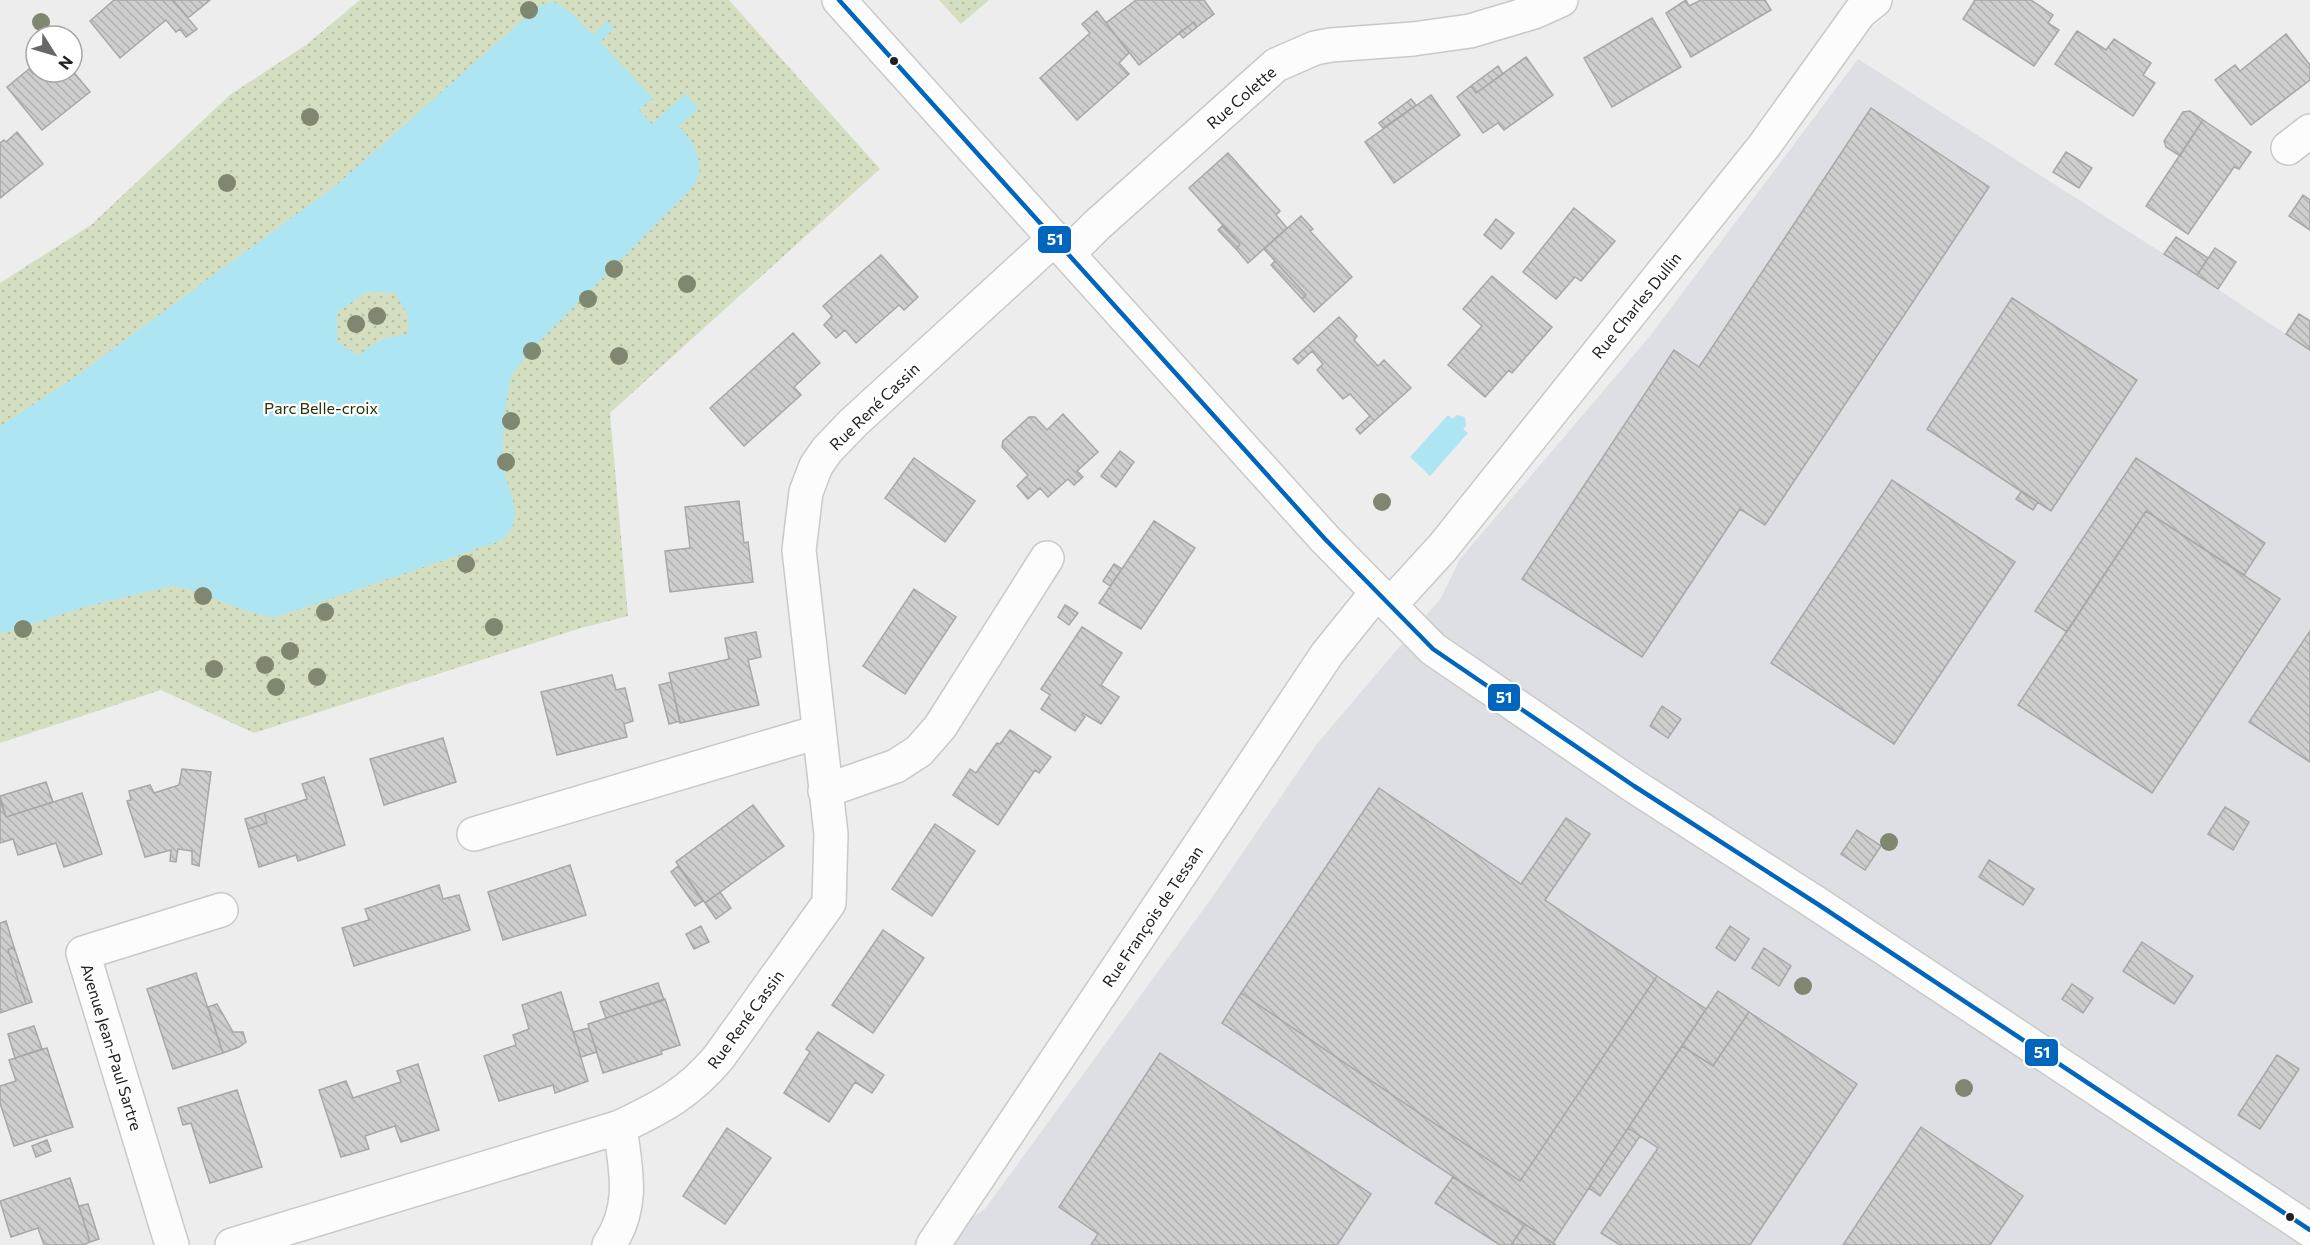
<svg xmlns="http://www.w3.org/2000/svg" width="2310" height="1245" viewBox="0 0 2310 1245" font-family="Commissioner,sans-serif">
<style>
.built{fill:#dedfe4}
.grass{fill:url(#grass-dots)}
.water{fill:#ade6f2;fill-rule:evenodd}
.building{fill:url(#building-back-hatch);stroke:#a7a7a8;stroke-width:1.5}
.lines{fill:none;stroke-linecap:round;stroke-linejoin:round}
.minor-casing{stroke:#c9c9c9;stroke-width:36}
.minor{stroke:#fcfcfc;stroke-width:33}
.bus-1-casing{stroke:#fff;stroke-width:9}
.bus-1{stroke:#0065bd;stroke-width:4.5}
.tree{fill:#808770}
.bus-dot{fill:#212122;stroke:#fff;stroke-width:2}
.labels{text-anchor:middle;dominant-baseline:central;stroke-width:4.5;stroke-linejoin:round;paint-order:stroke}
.street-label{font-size:16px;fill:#212122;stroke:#fff}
.park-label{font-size:16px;fill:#263408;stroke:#fff}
.line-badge{stroke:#fff;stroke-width:2}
.badge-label{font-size:16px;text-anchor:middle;font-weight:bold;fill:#fff}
</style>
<defs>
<pattern id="grass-dots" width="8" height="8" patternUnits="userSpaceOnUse" patternTransform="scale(1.5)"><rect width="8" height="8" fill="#d4dfc1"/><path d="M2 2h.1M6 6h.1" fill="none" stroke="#b6bfa6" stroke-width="1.8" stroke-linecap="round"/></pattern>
<pattern id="building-back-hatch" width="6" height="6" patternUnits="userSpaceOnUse" patternTransform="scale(1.5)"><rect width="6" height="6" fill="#cececf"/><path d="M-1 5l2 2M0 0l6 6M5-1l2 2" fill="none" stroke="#b1b1b1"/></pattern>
</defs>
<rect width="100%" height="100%" fill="#ededee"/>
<!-- built -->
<path class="built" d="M1858 59 2164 254 2310 350V1245H933L939 1236 984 1210 1211 899 1316 745 1441 598 1460 559 1650 336Z"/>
<!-- grass -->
<path class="grass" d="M360 0H729L880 169 610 413 628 616 581 628 254 733 161 690 0 743V283L91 225 231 94 306 45Z
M939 0H989L961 24Z"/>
<!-- water -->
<path class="water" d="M554 2 570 12 593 35 607 21 614 28 600 42 653 98 639 110 652 124 685 94 698 108 679 126C694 144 709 166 692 188L533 348C525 357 516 367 511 378 506 393 500 456 504 471 508 489 517 502 514 521 513 530 505 538 497 542L276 617C240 615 209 590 173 586L91 605 0 634V426L68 382 339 183 535 9 541 5ZM367 292 395 293 408 315V334L384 338 358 355 337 342V312Z
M1448 415 1452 419 1457 415 1465 417 1466 426 1463 429 1468 433 1430 476 1410 457Z"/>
<!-- building -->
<path class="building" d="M114 0H173L197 29 186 37 180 29 176 32 166 20 120 58 90 21Z
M173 0H210L188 18Z
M1136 0H1204L1214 14 1197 27 1194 22 1139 65 1106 23Z
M1686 0 1689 6 1701 0H1765L1771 10 1691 57 1666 13Z
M1975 0H2031L2053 15 2048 23 2059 30 2034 66 1963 19Z
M1097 11 1129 53 1119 63 1129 74 1077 120 1040 78 1090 33 1082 24Z
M1652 18 1681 67 1612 107 1584 58Z
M1194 22 1197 27 1183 38 1179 33Z
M2077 31 2106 50 2114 39 2151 63 2143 75 2155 83 2133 116 2055 64Z
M2286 34 2310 65V80L2251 125 2215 80 2235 65 2240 71Z
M1526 57 1553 95 1504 130 1498 123 1483 133 1457 97 1471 86 1476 93Z
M1498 66 1503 74 1476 93 1471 86Z
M29 69 33 74 36 71 72 72V70L90 92 42 130 7 87Z
M1431 95 1460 135 1394 183 1365 142Z
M1411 99 1416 105 1383 128 1379 123Z
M1871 108 1989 187 1765 525 1740 509 1642 657 1522 579 1674 350 1699 367Z
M2190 111 2203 120 2180 156 2166 147 2164 141 2183 112Z
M2203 120 2251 152 2239 169 2234 167 2188 234 2146 206Z
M17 132 43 164 0 198V143L4 140 6 142Z
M2066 152 2092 168 2079 188 2053 172Z
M1228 153 1280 211 1276 215 1287 228 1248 263 1236 249 1240 244 1189 188Z
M2303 195 2310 200V230L2289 216Z
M1574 208 1615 241 1581 281 1575 277 1556 299 1523 272Z
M1301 216 1313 229 1310 231 1352 277 1314 312 1302 299 1306 295 1264 249Z
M1496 219 1514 233 1501 249 1484 235Z
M1222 226 1240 244 1236 249 1218 230Z
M2176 237 2208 258 2197 275 2164 254Z
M2215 248 2236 262 2218 289 2197 275Z
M881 255 918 297 904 310 899 305 856 343 845 330 836 338 824 325 832 316 823 306Z
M1275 261 1306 295 1302 299 1271 265Z
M1492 276 1552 327 1512 373 1509 370 1485 397 1448 365 1482 326 1463 309Z
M2012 298 2137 380 2051 511 1927 429Z
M2299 314 2310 321V350L2286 334Z
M1339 317 1357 336 1354 340 1378 366 1384 360 1411 388 1360 434 1356 429 1370 416 1350 394 1343 399 1317 370 1323 364 1312 351 1298 364 1293 359Z
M793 333 820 363 794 387 801 395 744 446 710 408Z
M1063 414 1098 452 1077 471 1083 477 1074 485 1068 479 1048 497 1040 488 1028 499 1017 486 1028 475 1002 447 1003 441 1029 417H1035L1047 430Z
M1120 451 1134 462 1116 487 1101 476Z
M914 458 975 501 945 542 885 498Z
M2136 458 2265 543 2244 575 2146 511 2067 632 2035 611Z
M1892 480 2015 562 1894 744 1771 663Z
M2022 491 2038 502 2033 510 2016 499Z
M739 501 744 543 748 542 753 582 670 592 665 551 690 548 685 507Z
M2146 511 2280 599 2152 793 2018 705Z
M1154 521 1195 548 1141 629 1099 603Z
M1114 564 1122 569 1110 586 1103 581Z
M914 589 956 617 905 694 863 666Z
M1065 605 1078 613 1069 625 1058 617Z
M1082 627 1122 653 1101 685 1119 697 1101 724 1083 713 1082 715 1085 717 1075 731 1041 709 1050 695 1041 689Z
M2310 631V762L2249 722Z
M756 632 761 657 748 660 759 705 680 723 669 673 729 659 725 638Z
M612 675 616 690 625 688 633 721 624 724 627 737 557 755 541 692Z
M671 682 680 721 669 724 659 685Z
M1662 706 1681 719 1668 738 1650 726Z
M1010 730 1051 757 1039 773 1035 770 998 825 953 795 970 769 976 773 997 743 1000 744Z
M443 738 456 782 384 805 370 759Z
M182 769 211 772 199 866 192 864V851L178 849 176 862 170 861 171 850 145 857 127 801 131 800 129 791 150 785 154 793 179 785Z
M324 777 345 845 298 861 296 855 259 867 248 829 267 823 264 813 307 799 302 784Z
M46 782 53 802 6 817 0 796Z
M1379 788 1521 884 1566 818 1590 834 1545 900 1657 976 1520 1181 1241 993Z
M82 793 102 854 64 867 56 843 18 855 13 839 0 843V800L6 817Z
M753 805 784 846 705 903 676 862Z
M2225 807 2249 822 2233 850 2208 834Z
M264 813 267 823 248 829 245 819Z
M935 824 975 851 932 916 892 889Z
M1857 830 1881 846 1865 870 1841 854Z
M1989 860 2034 889 2023 905 1979 877Z
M570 865 586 915 503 940 488 892Z
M678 866 703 901 695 906 671 872Z
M439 885 443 899 459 895 470 930 354 966 342 928 369 920 365 909Z
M720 892 731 908 716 919 705 903Z
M6 921 14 947 8 950 26 1004 0 1013V923Z
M701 926 709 942 694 949 686 934Z
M1730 926 1749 939 1735 961 1716 948Z
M883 930 924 958 873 1033 832 1005Z
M2142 942 2193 976 2174 1004 2123 971Z
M14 947 32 1002 26 1004 8 950Z
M1764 948 1791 966 1779 986 1752 968Z
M196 973 223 1053 173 1069 147 989Z
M1657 976 1706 1009 1553 1243 1222 1023 1241 993 1520 1181Z
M658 983 664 1000 606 1018 600 1002Z
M2072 984 2093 998 2083 1013 2062 999Z
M1718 991 1749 1012 1713 1066 1682 1046Z
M561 992 588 1081 555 1093 553 1085 499 1101 484 1056 516 1045 513 1035 529 1029 522 1005Z
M665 999 680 1045 661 1051 662 1054 603 1073 588 1024Z
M217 1004 233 1032H243L246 1042 239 1047 223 1053 208 1007Z
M1749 1012 1857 1084 1750 1245H1620L1601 1233 1658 1148 1628 1128 1682 1046 1713 1066Z
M34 1026 42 1049 15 1058 8 1034Z
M589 1028 597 1052 581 1057 573 1032Z
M818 1032 884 1075 872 1093 855 1082 829 1122 784 1093 810 1052 806 1049Z
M47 1048 73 1127 14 1146 0 1103V1086L16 1081 9 1060Z
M1160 1053 1371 1194 1337 1245H1091L1098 1234 1059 1207Z
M2277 1055 2299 1069 2260 1129 2238 1115Z
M418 1064 439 1130 401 1142 395 1126 365 1136 369 1149 341 1157 319 1090 346 1081 353 1098 401 1082 397 1071Z
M237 1090 262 1167 210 1183 191 1123 183 1125 178 1108Z
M1921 1127 2023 1196 1990 1245H1843Z
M727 1128 771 1158 725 1224 683 1196Z
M1628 1128 1640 1136 1600 1196 1589 1188Z
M47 1140 51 1151 36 1157 32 1146Z
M1453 1177 1525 1224 1511 1245H1500L1435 1203Z
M70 1178 90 1242 83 1245H44L38 1228 11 1237 0 1201Z
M88 1204 99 1239 90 1242 79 1206Z
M1525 1224 1556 1245H1511Z"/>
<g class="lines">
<!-- minor casing -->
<g class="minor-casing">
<path id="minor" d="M839 0 1325 539 1433 649 1634 786 1819 905 2310 1230
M2288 148 2310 131
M1068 254 1097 225 1276 65 1315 48 1331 45 1413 39 1470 31 1534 12 1561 0
M1390 605 1443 547 1764 146 1860 12 1875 0
M825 791 896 766 919 751 940 727 1047 558
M474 834 818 732
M172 1245 83 953 221 910
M232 1245 620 1127C662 1107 689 1093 719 1057L829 903 831 834 799 550 806 492 816 466 827 450 853 423 1054 239
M609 1245C635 1206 626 1171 620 1127
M933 1245 1327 654 1377 592"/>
</g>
<!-- minor -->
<use href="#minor" class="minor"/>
<!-- bus-1 casing -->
<g class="bus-1-casing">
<path id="bus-1" d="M839 0 1325 539 1433 649 1634 786 1819 905 2310 1230"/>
</g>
<!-- bus-1 -->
<use href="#bus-1" class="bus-1"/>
</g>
<!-- trees -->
<g class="tree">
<circle cx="529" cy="10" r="9"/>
<circle cx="41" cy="22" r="9"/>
<circle cx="310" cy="117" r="9"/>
<circle cx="227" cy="183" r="9"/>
<circle cx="614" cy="269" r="9"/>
<circle cx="687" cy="284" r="9"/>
<circle cx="588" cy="299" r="9"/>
<circle cx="377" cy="316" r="9"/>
<circle cx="356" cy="324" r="9"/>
<circle cx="532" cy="351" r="9"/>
<circle cx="619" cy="356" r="9"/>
<circle cx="511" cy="421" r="9"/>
<circle cx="506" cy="462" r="9"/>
<circle cx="1382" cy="502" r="9"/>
<circle cx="466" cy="564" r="9"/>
<circle cx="203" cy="596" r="9"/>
<circle cx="325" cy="612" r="9"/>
<circle cx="494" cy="627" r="9"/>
<circle cx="23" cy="629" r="9"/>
<circle cx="290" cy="651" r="9"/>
<circle cx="265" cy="665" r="9"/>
<circle cx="214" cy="669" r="9"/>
<circle cx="317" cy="677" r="9"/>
<circle cx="276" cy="687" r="9"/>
<circle cx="1889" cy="842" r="9"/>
<circle cx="1803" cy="986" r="9"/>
<circle cx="1964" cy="1088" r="9"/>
</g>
<!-- markers -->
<g class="bus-dot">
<circle cx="894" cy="61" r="5"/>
<circle cx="2290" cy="1217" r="5"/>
</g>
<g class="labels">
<!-- street labels -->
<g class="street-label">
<text transform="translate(1241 97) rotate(-41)">Rue Colette</text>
<text transform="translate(1636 305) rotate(-51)">Rue Charles Dullin</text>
<text transform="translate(874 406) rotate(-44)">Rue René Cassin</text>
<text transform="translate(1152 916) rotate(-56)">Rue François de Tessan</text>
<text transform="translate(745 1019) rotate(-54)">Rue René Cassin</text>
<text transform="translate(112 1047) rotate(73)">Avenue Jean-Paul Sartre</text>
</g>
<!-- park labels -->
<g class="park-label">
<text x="321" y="407">Parc Belle-croix</text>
</g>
</g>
<g class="line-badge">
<rect x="1037" y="225" width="35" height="29" rx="6" fill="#0065bd"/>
<rect x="1487" y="683" width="34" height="29" rx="6" fill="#0065bd"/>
<rect x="2024" y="1038" width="35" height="29" rx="6" fill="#0065bd"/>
</g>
<g class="badge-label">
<text x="1055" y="245">51</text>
<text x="1504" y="703">51</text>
<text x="2042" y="1058">51</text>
</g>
<!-- north arrow -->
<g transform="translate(54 54) rotate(127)"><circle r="28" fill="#ffffff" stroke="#a6a6a7" stroke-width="1.5"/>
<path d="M0-4.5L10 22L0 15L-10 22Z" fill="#686869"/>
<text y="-9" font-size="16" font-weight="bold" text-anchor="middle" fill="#212122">N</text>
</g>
</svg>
